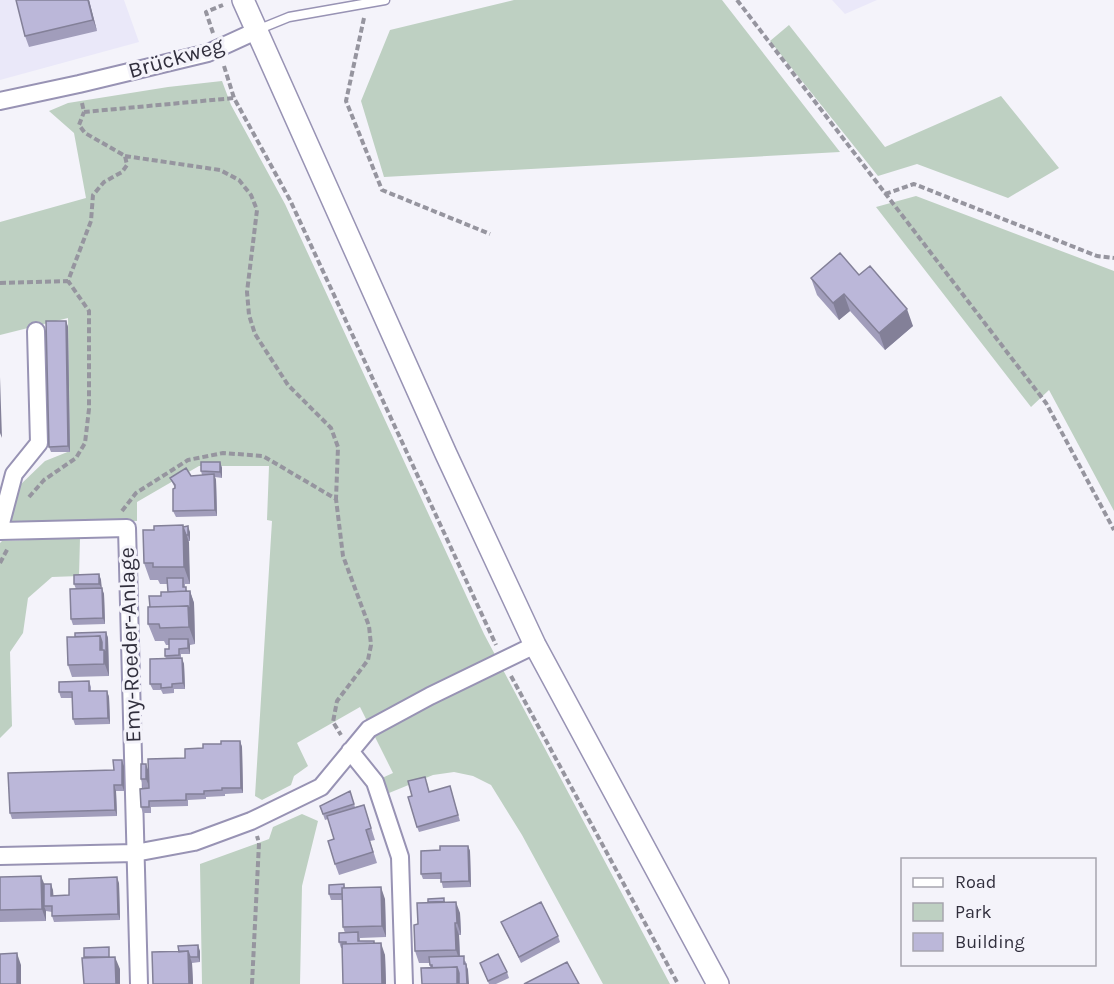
<svg xmlns="http://www.w3.org/2000/svg" width="1114" height="984" viewBox="0 0 1114 984" font-family="Karla,sans-serif">
<style>
.built{fill:#eae8f9}
.green{fill:#bed0c2}
.lines{fill:none;stroke-linecap:round;stroke-linejoin:round}
.service-casing{stroke:#9893b4;stroke-width:11}
.minor-casing{stroke:#9893b4;stroke-width:20}
.tertiary-casing{stroke:#9893b4;stroke-width:24}
.path{stroke:#96959f;stroke-width:4;stroke-dasharray:6 3;stroke-linecap:butt}
.service{stroke:#fff;stroke-width:8}
.minor{stroke:#fff;stroke-width:16}
.tertiary{stroke:#fff;stroke-width:21}
.wall{fill:#a19dbb}
.shaded-wall{fill:#838098}
.building{fill:#bbb7d9;stroke:#838098;stroke-width:1.5}
.labels{text-anchor:middle;dominant-baseline:central;stroke-width:6;stroke-linejoin:round;paint-order:stroke}
.street-label{font-size:22px;fill:#312f3d;stroke:#f4f3fa}
</style>
<rect width="100%" height="100%" fill="#f4f3fa"/>
<!-- built -->
<path class="built" d="M0 0H124L139 42 0 80Z
M832 0H877L845 14Z"/>
<!-- green -->
<path class="green" d="M514 0H722L840 152 384 177 361 101 390 30Z
M789 25 885 147 1001 96 1059 168 1008 198 917 164 878 176 770 41Z
M222 81 231 105 285 204 484 634 670 984H603L522 835 491 785 473 776 454 772 433 775 389 793 382 778 393 773 360 707 297 743 308 766 294 776 291 785 262 800 255 796 272 521 267 520 269 466H199L137 502V521L11 522 20 485 45 461 70 451 68 318 0 335V222L86 198 74 133 49 111 68 103 168 87Z
M916 196 1114 271V511L1049 390 1031 407 876 207Z
M80 538 79 576 52 577 28 598 23 633 10 652 12 726 0 738V543L2 541Z
M302 814 318 821 302 886 300 984H202L200 864 269 839 273 827Z"/>
<g class="lines">
<!-- service casing -->
<g class="service-casing">
<path id="service" d="M257 30 289 17 385 0"/>
</g>
<!-- minor casing -->
<g class="minor-casing">
<path id="minor" d="M0 101 79 84 208 53 256 31
M0 527 14 474 39 443 36 331
M0 531 127 528 139 984
M350 751 375 782 400 857 404 984
M0 856 135 853 194 842 251 821 321 787 369 729 430 696 535 645"/>
</g>
<!-- tertiary casing -->
<g class="tertiary-casing">
<path id="tertiary" d="M243 0 446 454 535 645 718 984"/>
</g>
<!-- path -->
<path class="path" d="M737 0 1046 403 1114 530
M364 18 346 101 382 190 490 234
M213 33 206 12 223 5
M224 66 234 98 290 200 496 645
M82 103 84 112 234 98
M125 156 220 170 239 180 251 195 257 210 247 292 249 315 255 334 288 385 331 428 338 447 336 499
M885 194 914 184 1097 256 1114 258
M0 283 68 281
M29 497 44 480 76 458 85 443 89 409V311L68 281 91 221 93 195 104 182 122 172 127 165 125 156 85 133 79 125 84 112
M122 511 136 493 188 460 223 453 263 456 336 499 343 556 369 626 371 645 368 660 337 701 333 722 341 735
M0 563 8 548
M511 676 678 984
M252 984 259 843 257 836"/>
<!-- service -->
<use href="#service" class="service"/>
<!-- minor -->
<use href="#minor" class="minor"/>
<!-- tertiary -->
<use href="#tertiary" class="tertiary"/>
</g>
<!-- wall -->
<path class="wall" d="M16 0H89L97 31 29 47 25 36Z
M859 275 913 326 885 350 850 311 839 320 817 295 811 278Z
M66 321 68 327 70 452H51L49 447Z
M220 462 222 468V478L215 477 216 480 217 516 176 517 173 511 175 488 170 478 202 475 201 471Z
M183 527 190 532V541H188L190 584H185V587L187 591H190L194 603 195 644 190 645V654H181V658L184 664 185 689H174V693L163 694 161 690H153L150 684 166 659 165 656 169 649V645H166L164 641H155L148 624 150 607 161 596 168 592V584H160L158 580H150L144 563 154 530Z
M99 574 101 580V588L104 594 105 624 73 625 71 619 76 589 74 584Z
M106 632 108 638 109 676 72 677 68 665 75 637Z
M89 681 91 687V691H107L109 697 110 724 75 725 73 719 72 698H61L59 692Z
M240 741 242 747 243 793 225 794V796L206 797V799L188 800V806L151 807V813H143L141 807 144 789 141 779 148 769 185 758 203 748Z
M124 766V791H116L117 816 12 819 10 813Z
M427 783 429 792 450 786 460 821 419 832 417 827 412 796Z
M350 791 355 807 364 805 375 840 370 841 377 863 339 875 335 864 334 839 328 819 325 820 320 806Z
M468 846 470 851 471 887 443 888 441 879H423L421 874Z
M0 877 44 884 53 890V896L69 895 119 883 120 920 54 922 52 916V912L46 911V921L0 922Z
M344 884 345 888 385 899 386 937 360 938V941L375 943 385 955 386 984H343L342 948H341L339 942 345 933 343 927 342 900H331L329 894Z
M428 902H445L460 913 461 935H459L460 956 466 962V964L468 970 430 968V963H419L415 951 418 924Z
M501 922 558 936 560 942 521 963Z
M200 951V962L192 963 193 984 152 952Z
M480 963 507 972 509 978 496 984H489Z"/>
<!-- shaded-wall -->
<path class="shaded-wall" d="M88 0H89L97 31 93 20Z
M844 294 850 311 839 320 833 303Z
M907 309 913 326 885 350 879 333Z
M66 321 68 327 70 452 68 446Z
M0 377 2 438 0 433Z
M220 462 222 468V478L220 472Z
M214 474 216 480 217 516 215 510Z
M183 525 189 542 190 584 184 567Z
M188 526 190 532V541L188 535Z
M99 574 101 580 102 589 99 584Z
M102 588 104 594 105 624 103 618Z
M190 591 194 603 195 644 189 627 188 606Z
M106 632 108 638 109 676 100 650V636Z
M188 639 190 645V654L188 648Z
M182 658 184 664 185 689 183 683Z
M107 691 109 697 110 724 108 718Z
M240 741 242 747 243 793 241 788Z
M122 760 124 766V791L122 785Z
M146 764 150 775 151 791 146 779Z
M114 785 116 791 117 816 115 810Z
M468 846 470 851 471 887 469 881Z
M41 876 46 888 44 906 46 911V921L42 909Z
M117 877 119 883 120 920 118 914Z
M51 884 53 890 54 902 51 896Z
M381 887 385 899 386 937 382 926Z
M456 902 460 913 461 935 457 923Z
M455 923 459 935 460 962 456 950Z
M381 943 385 955 386 984H382Z
M198 945 200 951V962L198 957Z
M188 951 192 963 193 984H189Z
M17 953 21 965V984H17Z
M115 957 120 969V984H116Z
M466 964 468 970 469 984H467Z
M457 967 461 979V984H457Z"/>
<!-- building -->
<path class="building" d="M16 0H88L93 20 25 36Z
M840 253 859 275 870 266 907 309 879 333 844 294 833 303 811 278Z
M46 321H66L68 446 49 447Z
M201 462H220V472L201 471Z
M186 468 191 476 214 474 215 510 173 511V489L175 488V485L170 478Z
M183 525 184 567H153V563H144L143 530H154V526Z
M188 526V535H186L183 527Z
M99 574V584H74V575Z
M167 578H183V587H186V591L168 592Z
M102 588 103 618 71 619 70 589Z
M190 591V611L188 606 150 607 149 596H161V592Z
M188 606 189 627 160 628 159 624H148V607Z
M106 632V655L104 650H102V642L100 636 75 637V633Z
M100 636V650H104V664L68 665 67 637Z
M169 639H188V648L179 649V655L165 656V649H169Z
M182 658 183 683 172 684V687L161 688V684H150V659Z
M89 681V691H107L108 718 73 719 72 692H59V682Z
M221 741H240L241 788H222V790L204 791V794H186V800L149 801V807H141L140 789 149 788 148 759 185 758V749L203 748V744H221Z
M113 760H122V785H114L115 810 10 813 8 773 114 770Z
M141 764H146V779H141Z
M425 777 429 792 450 786 458 815 417 827 408 797 412 796 408 781Z
M350 791 354 804 323 814 320 806Z
M364 805 371 828 366 830 373 852 335 864 328 841 334 839 327 816Z
M440 846H468L469 881 441 882V873L421 874V851L440 850Z
M41 876 42 909 0 910V877Z
M117 877 118 914 52 916V906H44V884H51V896L69 895V879Z
M344 884V888H342V894H329V885Z
M381 887 382 926 343 927 342 888Z
M444 898V902H428V899Z
M456 902 457 923H455L456 950 415 951 414 925 418 924 417 903Z
M541 902 558 936 519 957 501 922Z
M358 932V941H374V943L346 944V942H339V933Z
M381 943 382 984H343L342 944Z
M198 945V957H190L188 951 179 952 178 946Z
M109 947V957H84V948Z
M188 951 189 984H153L152 952Z
M17 953V984H0V954Z
M498 954 507 972 488 981 480 963Z
M464 956V964H466L467 984H459V973L457 967 432 968V965H430L429 957Z
M115 957 116 984H84L82 958Z
M567 962 579 984H524Z
M457 967V984H422L421 968Z"/>
<g class="labels">
<!-- street labels -->
<g class="street-label">
<text transform="translate(176 58) rotate(-16)">Brückweg</text>
<text transform="translate(130 645) rotate(-92)">Emy-Roeder-Anlage</text>
</g>
</g>
<!-- legend -->
<rect x="901" y="858" width="195" height="108" fill="#f4f3fa" stroke="#a6a5ae" stroke-width="1.5"/>
<rect x="913" y="878" width="30" height="9" fill="#ffffff" stroke="#a6a5ae" stroke-width="1.5"/>
<text x="955" y="888" font-size="18" fill="#312f3d">Road</text>
<rect x="913" y="903" width="30" height="18" fill="#bed0c2" stroke="#a6a5ae" stroke-width="1.5"/>
<text x="955" y="918" font-size="18" fill="#312f3d">Park</text>
<rect x="913" y="933" width="30" height="18" fill="#bbb7d9" stroke="#a6a5ae" stroke-width="1.5"/>
<text x="955" y="948" font-size="18" fill="#312f3d">Building</text>
</svg>
